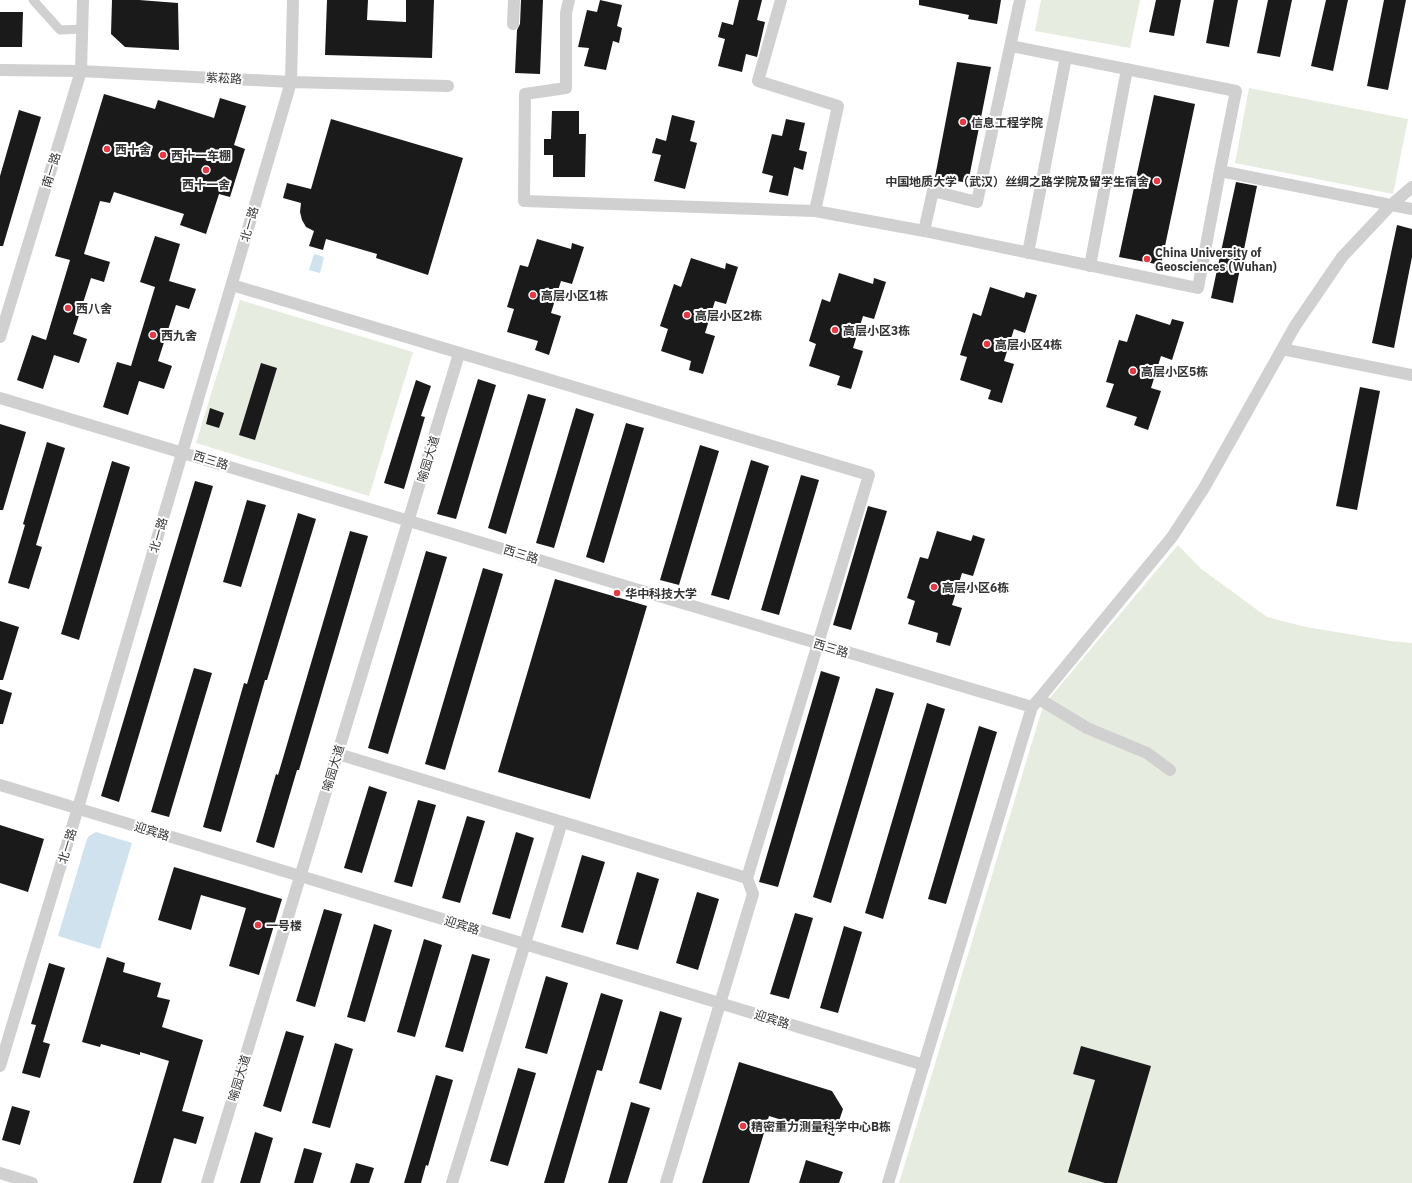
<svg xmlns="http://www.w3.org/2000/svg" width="1412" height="1183" viewBox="0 0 1412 1183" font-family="'IBM Plex Sans','Noto Sans SC',sans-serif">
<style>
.green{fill:#e6ecdf}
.water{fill:#cfe2ee}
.building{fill:#1a1a1a}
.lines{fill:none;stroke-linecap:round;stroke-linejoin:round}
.pedestrian{stroke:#d0d0d0;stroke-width:9}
.minor{stroke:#d0d0d0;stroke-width:12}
.poi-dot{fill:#e63946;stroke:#fff;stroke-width:1.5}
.labels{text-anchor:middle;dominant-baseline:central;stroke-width:4;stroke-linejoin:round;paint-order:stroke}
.street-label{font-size:12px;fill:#333;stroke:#fff}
.poi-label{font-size:12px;font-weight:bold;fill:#333;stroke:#fff;text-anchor:start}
</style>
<rect width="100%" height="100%" fill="#fff"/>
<!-- green -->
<path class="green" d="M1041 0H1140L1130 48 1035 31Z
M1249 88 1408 119 1393 194 1235 163Z
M240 300 413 352 369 496 196 443Z
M1178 545 1200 568 1267 617 1306 627 1390 641 1412 643V1183H899L1043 706Z"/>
<!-- water -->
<path class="water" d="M314 254 324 257 320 273 309 270Z
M96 832 132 843 100 949 58 936 87 839 89 836Z"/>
<!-- building -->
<path class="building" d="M112 0H139L178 3 179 50 125 47 111 34Z
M327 0H368L367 20 406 22V0H434L432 58 325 55Z
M521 0H543L540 74 515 73 517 30 520 24Z
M600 0 622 5 617 26 622 28 619 43 613 41 606 70 584 66 589 48 578 47 587 10 597 12Z
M739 0H762L757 20 765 22 757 57 746 54 742 72 718 66 725 39 718 37 722 22 733 25Z
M919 0H1001L997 24 968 19 969 15 919 5Z
M1156 0H1181L1174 36 1149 32Z
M1214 0H1238L1229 47 1206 43Z
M1268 0H1292L1280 57 1257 53Z
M1326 0H1348L1333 71 1311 66Z
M1384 0H1406L1388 90 1367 86Z
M0 12H23L22 47H0Z
M957 62 991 67 968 183 935 177Z
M104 94 155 109 158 100 214 118 220 98 246 106 234 145 245 149 230 197 219 194 206 234 180 225 184 214 114 192 110 203 100 201 84 254 110 262 104 282 91 278 73 334 87 339 79 363 54 355 43 389 17 380 32 335 46 340 70 260 55 256Z
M1154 95 1195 104 1161 265 1119 257Z
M19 110 41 117 3 246H0V176Z
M552 111H579V134H586L585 177H553V155H544V139H551Z
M672 115 695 121 690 141 697 143 685 189 654 181 661 155 652 153 656 138 666 141Z
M331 119 463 158 428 275 376 258 377 254 326 239 323 250 309 246 314 231 306 227 302 220 300 212 301 203 283 198 287 183 311 189Z
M786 119 805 123 799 150 807 152 803 170 794 167 788 196 769 192 773 176 762 173 772 134 782 136Z
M1236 182 1257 186 1233 303 1211 298Z
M1397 225 1412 229V257L1394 348 1372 343Z
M155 236 180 244 169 281 196 289 189 309 176 305 158 361 172 366 164 389 139 381 128 415 103 407 117 362 131 366 155 287 140 282Z
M537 239 571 249 572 243 584 247 572 284 561 281 551 313 561 316 549 355 535 350 538 341 507 332 514 309 507 307 520 265 528 267Z
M691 258 725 269 726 263 738 267 726 304 715 301 705 333 715 336 703 374 689 370 691 361 661 351 668 329 660 326 674 284 681 287Z
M839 273 873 284 874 278 886 282 874 319 863 316 853 348 863 351 851 389 837 385 840 376 809 366 816 344 809 341 822 299 830 302Z
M990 287 1024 298 1026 292 1037 295 1025 333 1014 329 1004 361 1014 364 1002 403 988 399 991 390 960 380 967 357 960 355 973 313 981 316Z
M1136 314 1170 325 1172 319 1184 322 1172 360 1161 356 1151 388 1161 391 1148 430 1134 425 1137 417 1106 407 1114 384 1106 382 1119 340 1127 342Z
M261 363 277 368 255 440 239 435Z
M478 379 496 385 456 519 437 514Z
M416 380 431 386 421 416 425 417 404 489 384 483Z
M1360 387 1380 391 1357 510 1336 506Z
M528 394 546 399 506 534 488 528Z
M210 408 224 413 219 428 206 424Z
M576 408 594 414 554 548 536 543Z
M626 423 644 428 604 563 586 557Z
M0 424 26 432 3 510H0Z
M47 442 65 448 36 545 42 547 29 589 8 583 25 525 23 524Z
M700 445 719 451 679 585 660 580Z
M751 460 769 466 729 600 711 595Z
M112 461 130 467 79 640 61 634Z
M801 475 819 480 779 615 761 610Z
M195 481 213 486 119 802 101 796Z
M247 500 266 505 241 587 223 582Z
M868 506 887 511 851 630 833 625Z
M298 513 316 519 267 680H265L221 832 203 827 244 683 247 684Z
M350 531 368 536 299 770H297L274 848 256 842 276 774 278 775Z
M937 531 971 541 973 535 985 539 973 576 962 573 952 605 962 608 950 646 936 642 938 633 908 624 915 601 907 598 920 557 928 559Z
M426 551 447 557 388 754 368 748Z
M483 568 503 574 445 770 425 764Z
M555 579 647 606 590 799 498 772Z
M0 621 19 627 3 680H0Z
M194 668 212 673 169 817 151 812Z
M821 671 840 677 778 887 759 882Z
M876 688 894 693 831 903 813 897Z
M0 689 12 693 3 724H0Z
M927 703 945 709 883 919 865 913Z
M979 726 997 732 946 904 928 899Z
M369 786 387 792 362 873 344 868Z
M418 800 436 805 412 887 394 882Z
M467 816 485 821 460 903 442 898Z
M0 825 44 839 28 892 0 883Z
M516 832 534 838 510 919 492 914Z
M582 855 605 862 583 933 561 927Z
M174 867 282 899 259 975 229 966 246 908 201 895 191 930 158 920Z
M637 872 659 879 638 950 616 944Z
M697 892 719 899 698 970 676 963Z
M324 909 342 914 315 1007 296 1001Z
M795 913 813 918 789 999 770 994Z
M374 924 392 930 365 1022 347 1017Z
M844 926 862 932 838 1013 820 1008Z
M424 939 442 945 415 1037 397 1032Z
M472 954 490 959 463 1052 445 1047Z
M107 957 125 963 123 972 161 983 157 997 170 1000 162 1027 203 1040 182 1111 204 1117 196 1144 174 1138 161 1183H133L169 1061 140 1052V1055L101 1044 100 1047 82 1042Z
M49 963 65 968 43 1042 50 1044 40 1078 22 1073 36 1025 31 1024Z
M546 976 568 983 547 1054 525 1048Z
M601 993 623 1000 602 1071 597 1070 564 1183H544Z
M660 1011 682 1018 661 1090 639 1083Z
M286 1031 304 1036 281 1112 263 1106Z
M335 1043 353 1049 330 1128 312 1123Z
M1081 1046 1151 1066 1117 1183H1105L1068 1172 1095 1080 1073 1074Z
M739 1062 832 1091 843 1109 834 1136 769 1116 749 1183H702Z
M518 1068 536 1073 508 1166 490 1161Z
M436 1075 453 1080 428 1166 426 1165 421 1183H404Z
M631 1102 650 1108 627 1183H608Z
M12 1106 30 1111 20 1145 2 1140Z
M255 1132 273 1138 260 1183H240Z
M304 1148 322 1153 313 1183H294Z
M806 1160 843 1172 839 1183H799Z
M356 1163 374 1168 369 1183H350Z"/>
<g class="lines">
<!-- pedestrian -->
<path class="pedestrian" d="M33 0 60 30 82 29"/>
<!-- minor -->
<path class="minor" d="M569 0 566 13V88L525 94 524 201 815 211 924 231 1198 288 1220 171 1412 209
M781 0 758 81 838 106 815 211
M513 24 514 0
M1011 46 1236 91 1220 171
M0 70 81 71 291 82 448 86
M924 231 933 191 977 202 1020 0
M1028 253 1066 57
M1090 266 1127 69
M232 285 869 475 747 878 753 894 666 1183
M0 337 81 71 83 0
M1282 349 1412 375
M0 398C345 499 687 607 1032 707L1039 699 1172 537 1204 488 1295 326 1342 257 1391 205 1412 187
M1039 699 1087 728 1147 753 1170 770
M338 754 747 878
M0 785 924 1065
M0 1066 78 808 291 82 293 0
M0 1173 32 1183
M207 1183 459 354
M452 1183 562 822
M888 1183 1032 707"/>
</g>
<!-- markers -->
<g class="poi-dot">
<circle cx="963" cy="122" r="4"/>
<circle cx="107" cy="149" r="4"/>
<circle cx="163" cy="155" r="4"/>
<circle cx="206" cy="170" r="4"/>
<circle cx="1157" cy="181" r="4"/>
<circle cx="1147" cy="259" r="4"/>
<circle cx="533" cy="295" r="4"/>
<circle cx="68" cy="308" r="4"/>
<circle cx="687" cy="315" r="4"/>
<circle cx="835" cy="330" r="4"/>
<circle cx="153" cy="335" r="4"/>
<circle cx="987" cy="344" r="4"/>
<circle cx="1133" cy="371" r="4"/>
<circle cx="934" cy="587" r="4"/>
<circle cx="617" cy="593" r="4"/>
<circle cx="258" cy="925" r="4"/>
<circle cx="743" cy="1126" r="4"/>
</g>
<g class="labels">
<!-- street labels -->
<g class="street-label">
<text transform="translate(224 78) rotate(3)">紫菘路</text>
<text transform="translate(51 170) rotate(-73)">南一路</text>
<text transform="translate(249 224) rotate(-74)">北一路</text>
<text transform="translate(428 459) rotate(-73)">喻园大道</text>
<text transform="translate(211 460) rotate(17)">西三路</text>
<text transform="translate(158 535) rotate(-74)">北一路</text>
<text transform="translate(521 554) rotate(17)">西三路</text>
<text transform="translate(831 648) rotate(17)">西三路</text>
<text transform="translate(333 768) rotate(-73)">喻园大道</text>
<text transform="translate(152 831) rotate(17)">迎宾路</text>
<text transform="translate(67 846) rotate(-73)">北一路</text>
<text transform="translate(462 925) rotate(17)">迎宾路</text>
<text transform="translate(772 1019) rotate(17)">迎宾路</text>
<text transform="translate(239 1078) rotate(-73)">喻园大道</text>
</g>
<!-- poi labels -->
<g class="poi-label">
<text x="971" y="122">信息工程学院</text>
<text x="115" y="149">西十舍</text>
<text x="171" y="155">西十一车棚</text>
<text x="1149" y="181" text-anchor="end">中国地质大学（武汉）丝绸之路学院及留学生宿舍</text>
<text x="206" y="184" text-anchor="middle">西十一舍</text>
<text x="1155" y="252">China University of<tspan x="1155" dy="14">Geosciences (Wuhan)</tspan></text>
<text x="541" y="295">高层小区1栋</text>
<text x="76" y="308">西八舍</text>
<text x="695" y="315">高层小区2栋</text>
<text x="843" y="330">高层小区3栋</text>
<text x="161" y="335">西九舍</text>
<text x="995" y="344">高层小区4栋</text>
<text x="1141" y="371">高层小区5栋</text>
<text x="942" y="587">高层小区6栋</text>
<text x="625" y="593">华中科技大学</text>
<text x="266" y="925">一号楼</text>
<text x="751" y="1126">精密重力测量科学中心B栋</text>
</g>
</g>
</svg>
